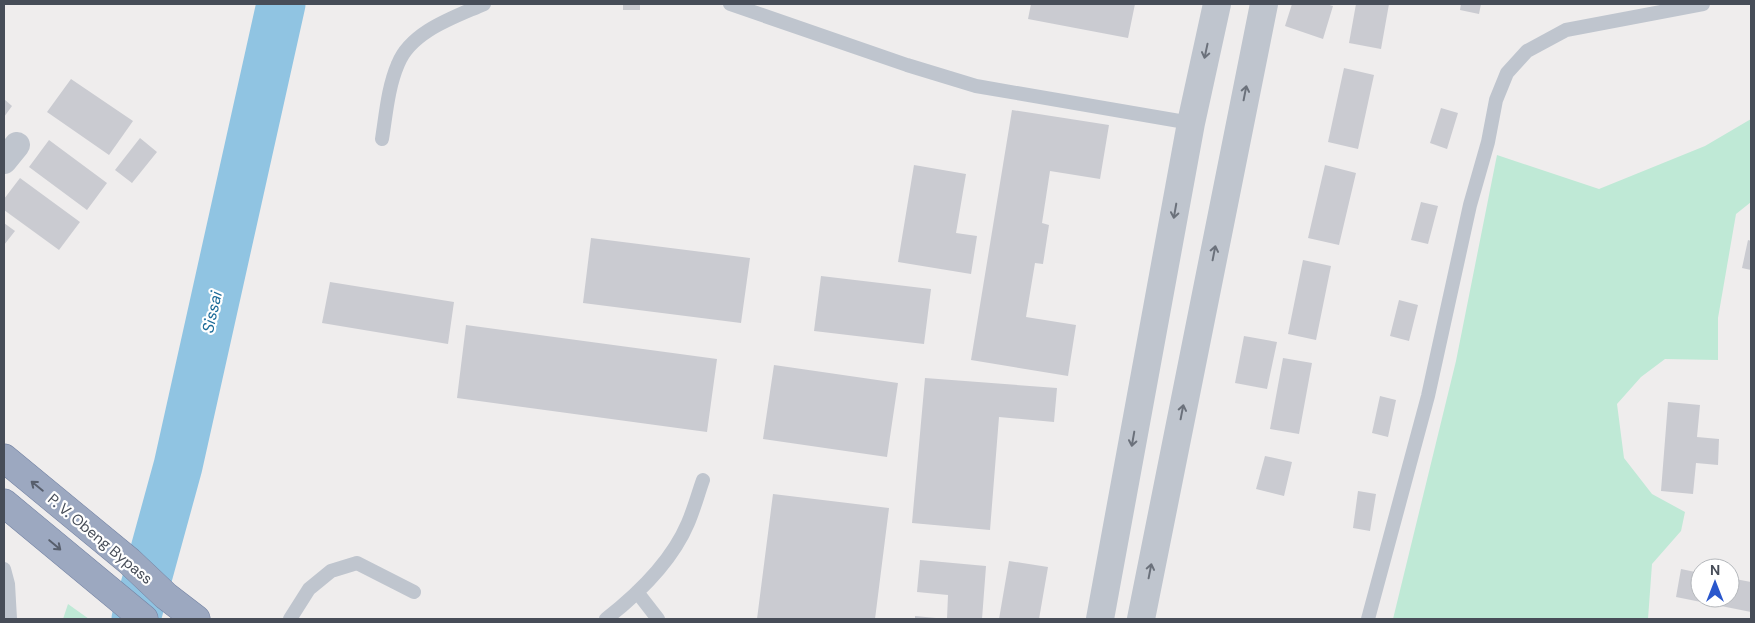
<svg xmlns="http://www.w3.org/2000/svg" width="1755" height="623" viewBox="0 0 1755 623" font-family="'DM Sans',sans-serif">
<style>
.green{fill:#bfe9d6}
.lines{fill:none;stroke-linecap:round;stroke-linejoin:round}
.river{stroke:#90c4e2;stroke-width:49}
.building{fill:#cacbd1}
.trunk-casing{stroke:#7483a3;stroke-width:29}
.service{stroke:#bfc5ce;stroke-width:14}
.minor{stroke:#bfc5ce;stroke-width:26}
.tertiary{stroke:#bfc5ce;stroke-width:28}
.trunk{stroke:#9ca8c0;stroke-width:28}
.oneway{stroke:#6b717b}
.oneway2{stroke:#585f6d}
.labels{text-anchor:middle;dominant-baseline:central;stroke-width:4.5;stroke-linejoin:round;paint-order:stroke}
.street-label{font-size:15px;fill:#474d58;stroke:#fff}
.water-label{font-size:16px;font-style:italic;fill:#1a6a98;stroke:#fff}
</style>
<rect width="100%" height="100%" fill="#efeded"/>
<!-- green -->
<path class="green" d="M1751 119V202L1736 214 1718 318V360L1665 359 1641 377 1617 404 1624 458 1652 494 1685 512 1681 531 1652 564 1648 619H1393L1456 361 1497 155 1599 189 1705 146Z
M68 604 89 619H63Z"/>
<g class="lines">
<!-- river -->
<path class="river" d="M136 619 178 466 281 4"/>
</g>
<!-- building -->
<path class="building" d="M623 4H640V10H623Z
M1031 4H1135L1128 38 1028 19Z
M1292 4H1326L1333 6 1323 39 1285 26Z
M1356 4H1389L1381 49 1349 43Z
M1461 4H1481L1479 14 1460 10Z
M1344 68 1374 75 1358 149 1328 142Z
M71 79 133 121 109 155 47 112Z
M4 99 12 106 4 117Z
M1441 108 1458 113 1447 149 1430 143Z
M1012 110 1109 125 1100 179 1050 171 1042 223 1049 225 1043 264 1035 263 1026 317 1076 325 1068 376 971 360Z
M140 138 157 152 132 183 115 170Z
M49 140 107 183 87 210 29 167Z
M914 165 966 174 956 233 977 236 971 274 898 262Z
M1325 165 1356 173 1339 245 1308 238Z
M20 178 80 222 59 250 4 210V199Z
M1421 202 1438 206 1428 244 1411 240Z
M4 223 15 231 4 245Z
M591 238 750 258 741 323 583 303Z
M1748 240 1751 241V270L1742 268Z
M1303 260 1331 266 1316 340 1288 334Z
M821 276 931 289 924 344 814 331Z
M330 282 454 302 448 344 322 323Z
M1399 300 1418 305 1409 341 1390 336Z
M466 325 717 359 707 432 457 398Z
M1244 336 1277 342 1267 389 1235 383Z
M1283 358 1312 363 1299 434 1270 429Z
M774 365 898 383 887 457 763 439Z
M925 378 1057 388 1054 422 999 417 990 530 912 523Z
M1380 396 1396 400 1388 437 1372 433Z
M1668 402 1700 405 1697 437 1719 439 1718 465 1696 463 1693 494 1661 491Z
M1265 456 1292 462 1284 496 1256 489Z
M1358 491 1376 494 1370 531 1353 528Z
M773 494 889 508 875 619H757Z
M920 560 986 566 982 619H947L948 595 917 592Z
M1009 561 1048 567 1039 619H999Z
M1681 569 1700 573V598H1730V578L1751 582V612L1676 597Z
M915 616 936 618V619H915Z"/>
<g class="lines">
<!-- trunk casing -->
<g class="trunk-casing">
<path id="trunk" d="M4 458 129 561 166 596 196 619
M4 503 144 619"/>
</g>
<!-- service -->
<path class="service" d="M730 4 907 65 976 86 1191 123
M382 139C386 114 388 87 398 64 411 31 455 17 484 4
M4 569 8 584 10 619
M637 592 658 619
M290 619 309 589 331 571 357 563 414 592
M606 619C638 594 672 561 688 523 694 509 698 494 703 480
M1368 619 1428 396 1470 205 1488 142 1496 100 1507 73 1527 51 1566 30 1703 4"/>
<!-- minor -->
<path class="minor" d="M4 161 17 145"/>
<!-- tertiary -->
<path class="tertiary" d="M1100 619 1191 123 1217 4
M1141 619 1264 4"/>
<!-- trunk -->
<use href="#trunk" class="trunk"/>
</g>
<!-- one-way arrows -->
<defs><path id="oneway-shaft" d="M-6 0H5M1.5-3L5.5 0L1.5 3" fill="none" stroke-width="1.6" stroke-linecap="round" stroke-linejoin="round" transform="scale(1.25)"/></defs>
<g class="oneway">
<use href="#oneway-shaft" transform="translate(1206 51) rotate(102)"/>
<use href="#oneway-shaft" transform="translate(1245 93) rotate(-79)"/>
<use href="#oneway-shaft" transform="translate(1175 211) rotate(100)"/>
<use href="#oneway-shaft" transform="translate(1214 253) rotate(-79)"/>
<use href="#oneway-shaft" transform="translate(1182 412) rotate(-79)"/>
<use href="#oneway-shaft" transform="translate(1133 439) rotate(100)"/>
<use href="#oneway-shaft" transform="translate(1150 571) rotate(-79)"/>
</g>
<g class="oneway2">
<use href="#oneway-shaft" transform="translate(37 486) rotate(-141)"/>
<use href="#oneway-shaft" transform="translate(55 545) rotate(40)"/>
</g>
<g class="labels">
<!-- street labels -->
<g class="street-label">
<text transform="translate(100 539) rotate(40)">P. V. Obeng Bypass</text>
</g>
<!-- water labels -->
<g class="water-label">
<text transform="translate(212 312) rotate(-77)">Sissai</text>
</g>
</g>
<!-- border -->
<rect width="1755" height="623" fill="none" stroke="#474d58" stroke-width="10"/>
<!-- north arrow -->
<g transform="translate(1715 583)"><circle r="24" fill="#ffffff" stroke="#b5b8bc"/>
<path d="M0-4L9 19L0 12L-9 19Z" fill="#2a57cc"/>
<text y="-8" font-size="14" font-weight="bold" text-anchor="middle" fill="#474d58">N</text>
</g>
</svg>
